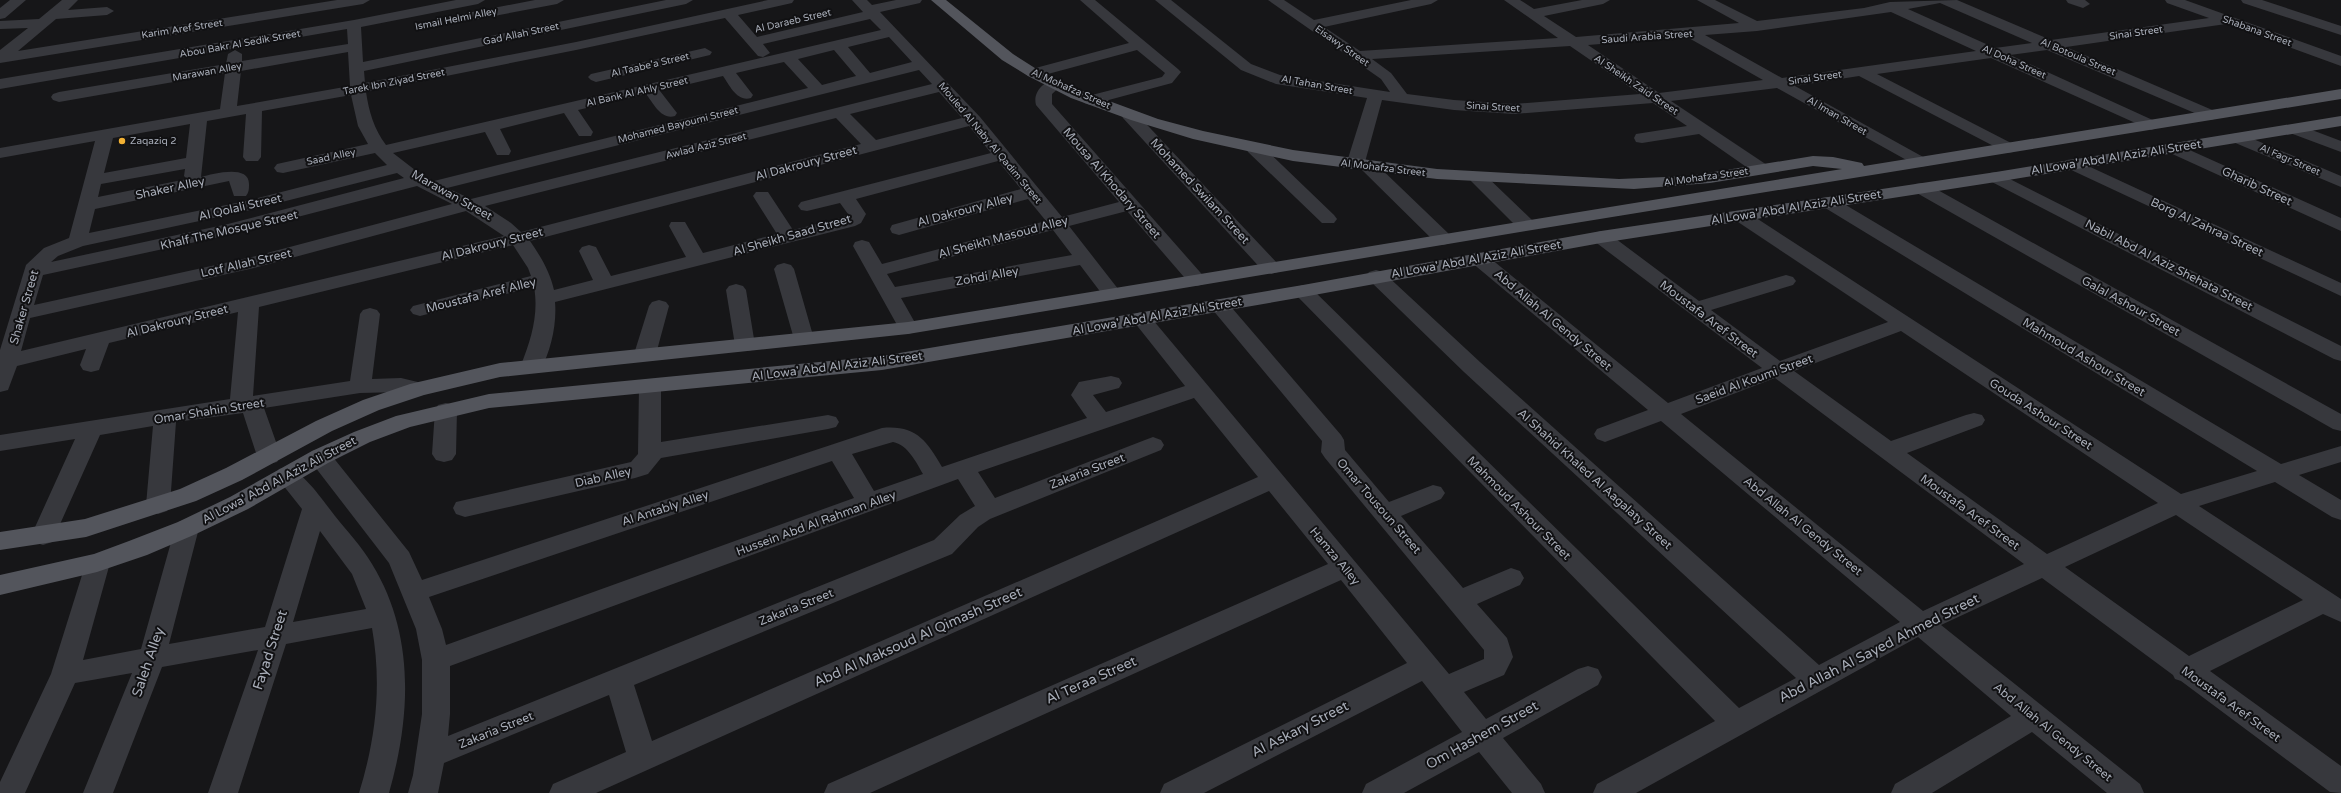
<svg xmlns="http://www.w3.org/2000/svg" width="2341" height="793" viewBox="0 0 2341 793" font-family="'Varela Round',sans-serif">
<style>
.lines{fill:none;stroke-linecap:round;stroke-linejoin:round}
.street{fill:#37383d;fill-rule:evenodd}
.primary{fill:#53555c;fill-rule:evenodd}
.poi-dot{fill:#f2b134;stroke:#111113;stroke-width:1.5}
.labels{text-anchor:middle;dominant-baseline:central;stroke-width:4;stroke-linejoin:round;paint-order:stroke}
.far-street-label{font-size:10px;fill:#a8adb8;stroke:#111113}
.far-poi-label{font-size:10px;fill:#a8adb8;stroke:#111113;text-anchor:start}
.street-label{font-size:12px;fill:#a8adb8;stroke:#111113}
.near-street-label{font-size:14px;fill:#a8adb8;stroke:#111113}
</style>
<rect width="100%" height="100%" fill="#161618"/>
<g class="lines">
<!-- street -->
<path class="street" d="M10 0H26L5 18 0 19V8Z
M62 0H78L68 10 107 7 114 11 107 15 56 19 18 51 337 0H370L363 4 0 63V50L28 28 0 29V21L39 19Z
M456 0H485L478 4 361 27 363 62 666 0H693L686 4 364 71 365 83 576 42 768 0H794L792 3 738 15 757 37 863 12 852 0H867L872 5 896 0H922L920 3 880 12 980 117 1062 217 1119 202 1036 105C1032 91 1047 77 1061 81L1063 84 1052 94V104L1207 280 1204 284 1197 286 1190 284 1127 211 1069 226 1122 294 1119 298 1112 300 1105 298 1080 265 901 298 918 328 915 332 908 334 901 332 853 246 855 242 862 240 869 242 882 264 1046 221 1028 199 899 235 892 233 890 229 892 225 1021 189 998 161 856 199 866 214 861 223 855 226 555 302C557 323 551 352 540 370L532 372 524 370 521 365C531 340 539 314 534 287L420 316 413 314 410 310 413 306 531 276 528 268 513 245 259 307 253 396 350 381 360 314 363 310 370 308 377 310 380 314 372 379 401 378 426 384 429 389 426 394 418 396 401 392 360 393 264 408 281 456 277 462 269 464 261 462 257 456 243 413 176 422 170 505 167 511 158 514 149 511 146 505 153 426 100 435 52 542 43 545 34 542 31 536 75 439 0 451V435L230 399 238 312 109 343 99 370 91 372 83 370 80 365 86 349 17 366 8 390 0 392V350L26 265 44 248 69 238 95 141 0 158V148L220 109 225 73 59 102 53 100 51 97 53 94 59 92 226 64 228 54 235 50 242 54V61L348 44 347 29 0 89V79L354 20ZM725 18 758 56 763 57 770 53 763 44 870 19 881 30 386 145C374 129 369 112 366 92L576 50ZM889 37 912 62 870 73 848 47ZM834 50 856 76 822 85 798 59ZM348 52 350 86 237 106 241 71ZM784 62 808 88 434 181 415 170 393 153 485 132 497 155H509L511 151 500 129 564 113 579 136H591L593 132 578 110 646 94C654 104 661 120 675 116L677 113 660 91 723 76C730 86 737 102 751 98L753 95 736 73ZM919 70 932 84 471 199 447 188ZM939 92 962 118 876 140 850 114ZM351 95 358 126 368 144 277 164 274 168 277 172 283 173 375 153 387 165 246 201 89 233 95 209 229 181 234 196H246C249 192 249 189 249 184 249 164 213 174 201 177L207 121 246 114 243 157 246 161H258L261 157 262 111ZM836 118 861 144 521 232 511 223 485 206ZM190 124 186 158 104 173 113 138ZM969 126 991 153 801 202 798 206 801 210 807 211 840 203 848 214 841 218 793 230 768 192H756L753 196 777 234 703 253 685 222H671L669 226 686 257 611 276 596 247 589 245 582 247 579 251 593 280 554 290C550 272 541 257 530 241ZM185 169 184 176 187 179 98 197 101 184ZM397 173 404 178 228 224 51 262 58 256 83 246 246 211ZM417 186 452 204 252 257 34 305 43 275 228 235ZM466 211 504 236 21 351 30 318 254 268ZM1053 230 1072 255 895 287 887 274Z
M535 0H564L557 4 457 23 450 19 457 15Z
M1080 0H1095L1178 69 1181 72 1172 83 1090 105 1084 103 1082 100 1084 97 1162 77 1165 73 1137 50 1033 78 1028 76 1025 73 1028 70 1129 43Z
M1155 0H1171L1251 64 1280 75 1390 92 1381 79 1268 0H1284L1314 20 1411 0H1438L1431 4 1324 27 1360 51 1558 38 1504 0H1520L1534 9 1582 0H1610L1603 4 1544 16 1576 37 1739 23 1697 0H1715L1757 21 1864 8 1890 2 1957 0 2051 40 2209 18 2167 3 2165 0H2185L2341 56V66L2226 24 2066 47 2217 112 2219 115 2217 118 2211 120 2047 50 2010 55 2157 122 2159 125 2157 128 2151 130 1991 58 1877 74 2013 144 2015 148 2013 152 2007 153 1859 76 1795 86 1925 158 1928 162 1925 166 1919 167 1777 88 1671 101 1767 165 1770 169 1767 173H1755L1699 134 1642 143 1636 142 1634 138 1636 134 1687 126 1653 103 1514 114 1454 110 1382 100 1365 162H1374L1450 235 1452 239 1450 243 1443 245 1436 243 1361 169H1349L1346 165 1367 98 1276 84 1241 70ZM1940 3 2032 43 1995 48 1908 9ZM1891 12 1976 51 1782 78 1705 35 1757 31ZM1687 37 1763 80 1659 93 1588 45ZM1570 46 1640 94 1514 104 1454 100 1407 94 1391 73 1372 59Z
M2066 0H2085L2090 4 2083 8 2068 3Z
M2241 0H2262L2341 26V35L2243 3Z
M705 48 712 52 710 55 596 82 591 80 588 77 591 74Z
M1129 110 1135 112 1278 264 1281 268 1278 272 1271 274 1264 272 1123 118 1121 115 1123 112Z
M2296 124 2341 141V152L2290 133 2288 129 2290 125Z
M2239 133 2341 176V187L2233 142 2231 138 2233 134Z
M1254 143 1260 144 1334 215 1337 219 1334 223H1322L1248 152 1246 148 1248 144Z
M2174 143 2341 218V231L2168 152 2166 148 2168 144Z
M2073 159 2341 283V296L2067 168 2064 164 2067 160Z
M1477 172 1483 173 1533 221 1535 225 1533 229H1519L1471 181 1468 177 1471 173Z
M1996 172 2341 346V361L2334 359 1990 181 1987 177 1990 173Z
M1921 183 1927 184 2341 414V431L2333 429 1915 192 1912 188 1915 184Z
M1828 197 1834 198 2281 464 2341 446V462L2299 475 2341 500V520L2332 517 2275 482 2199 506 2341 599V622L2323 614 2210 671 2341 766V793L2330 792 2181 681 2175 679 2173 675 2042 578 1941 625 2140 784 2144 793H2107L2032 732 1932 793H1891L1895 784 2011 716 1918 637 1636 793H1593L1597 784 1715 721 1296 295 1293 291 1296 287 1303 285 1310 287 1739 708 1796 678 1464 372 1369 280 1366 276 1369 272 1376 270 1383 272 1480 362 1819 665 1900 622 1661 421 1605 442 1597 439 1594 434 1597 429 1648 410 1471 262 1468 258 1471 254 1478 252 1485 254 1668 403 1762 368 1594 241 1592 237 1594 233 1601 231 1608 233 1699 301 1779 277 1786 275 1793 277 1796 281 1793 285 1711 310 1780 361 1888 322 1735 220 1732 216 1735 212H1747L2181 494 2257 471 1822 206 1819 202 1822 198ZM1901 331 2158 503 2047 554 1907 453 1982 425 1985 420 1982 415 1974 413 1966 415 1891 441 1794 371ZM1775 378 2024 564 1923 611 1681 414ZM2176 515 2303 600 2189 656 2065 567Z
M784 263 791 265 794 269 814 339 811 343 804 345 797 343 794 339 774 269 777 265Z
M736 284 743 286 746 290 755 345 752 350 745 351 738 350 735 345 726 290 729 286Z
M1219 299 1226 301 1341 435 1344 440 1345 450 1389 502 1433 485 1441 487 1445 493 1441 499 1401 516 1463 588 1511 568 1520 571 1524 578 1520 585 1477 604 1507 638 1513 657 1504 675 1464 692 1486 719 1578 669 1588 666 1598 669 1602 677 1598 685 1503 738 1541 784 1545 793H1512L1479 752 1404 793H1362L1366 784 1462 732 1422 681 1204 793H1160L1164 784 1407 663 1341 580 870 793H824L828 784 1328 564 1269 491 596 793H549L553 784 626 752 609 695 444 763 438 793H408L413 775 422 714V660L416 629 389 563 312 463 308 457 312 451 320 449 328 451 409 552 422 580 882 428C916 425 926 440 942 467L1087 418 1071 395 1079 382 1111 376 1119 378 1122 383 1119 388 1093 395 1106 412 1185 386 1131 318 1134 314 1141 312 1148 314 1449 674 1484 659V650L1325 458 1321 452 1322 441 1212 309 1209 305 1212 301ZM1194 398 1258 477 652 741 634 685 952 554 978 527 990 519 1161 450 1164 445 1161 440 1153 437 1145 440 995 498 978 472ZM893 442C908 445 916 462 923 474L874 491 852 454ZM832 461 854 498 446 645 442 629 429 597ZM958 479 975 506 960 515 934 540 448 736 450 714V666Z
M659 300 666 302 669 306 656 354 652 359 645 361 638 359 634 354 649 306 652 302Z
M650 379 658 381 661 386V442L828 415 836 417 839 422 836 427 828 429 661 458 648 474 635 478 465 517 456 514 453 508 456 502 631 462 638 454 639 386 642 381Z
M446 403 454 405 457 410 456 454 452 460 444 462 436 460 432 454 435 410 438 405Z
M287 467C304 472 324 502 335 516 347 531 362 547 372 564 415 634 411 716 389 793H359C376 738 382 685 372 628L286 644 238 793H208L258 650 162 667 113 793H83L132 673 75 683 25 793H0V782L51 674 88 556 97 554 106 556 110 563 83 660 141 649 175 528 178 522 187 519 196 522 199 528 169 644 265 627 302 509 275 475 279 469ZM320 531 352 574 366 609 293 622Z"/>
<!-- primary -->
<path class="primary" d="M931 0H946L1013 54 1038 70 1082 91 1158 119 1203 131 1293 150 1437 169 1619 179 1689 176 1813 156 1833 157 1862 163 1864 166 2341 89V99L1526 231 908 334 500 377 424 395 379 410 332 431 242 480 196 501 86 537 0 550V532L85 519 180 489 226 468 316 421 363 400 410 384 500 363 908 322 1842 169 1813 166 1710 183 1634 189 1437 179 1293 161 1193 139 1131 120 1071 98 1028 76 1002 60Z
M2341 116V126L1996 182 1601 243 1303 297 882 370 489 408 410 427 370 442 328 463 248 509 196 534 147 555 97 572 0 595V575L94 554 129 541 178 522 230 497 312 451 354 432 396 416 489 394 882 356 1303 285 1601 231 1996 172Z"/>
</g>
<!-- markers -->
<circle class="poi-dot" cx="122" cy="141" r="4"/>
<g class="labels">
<!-- far-street labels -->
<g class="far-street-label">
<text transform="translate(456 19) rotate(-11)">Ismail Helmi Alley</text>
<text transform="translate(793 21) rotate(-13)">Al Daraeb Street</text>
<text transform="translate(182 29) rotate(-9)">Karim Aref Street</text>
<text transform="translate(2257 31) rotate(20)">Shabana Street</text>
<text transform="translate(2136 33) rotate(-8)">Sinai Street</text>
<text transform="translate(521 34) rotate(-12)">Gad Allah Street</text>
<text transform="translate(1647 37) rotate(-4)">Saudi Arabia Street</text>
<text transform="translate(240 44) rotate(-10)">Abou Bakr Al Sedik Street</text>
<text transform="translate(1342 46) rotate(35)">Eisawy Street</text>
<text transform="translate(2078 57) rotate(23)">Al Botoula Street</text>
<text transform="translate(2014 62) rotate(24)">Al Doha Street</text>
<text transform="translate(650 65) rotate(-13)">Al Taabe'a Street</text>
<text transform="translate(207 72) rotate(-10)">Marawan Alley</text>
<text transform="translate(1815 78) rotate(-8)">Sinai Street</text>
<text transform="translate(394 82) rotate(-11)">Tarek Ibn Ziyad Street</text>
<text transform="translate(1317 85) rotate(10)">Al Tahan Street</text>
<text transform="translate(1636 85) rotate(34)">Al Sheikh Zaid Street</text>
<text transform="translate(1071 89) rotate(24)">Al Mohafza Street</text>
<text transform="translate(637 92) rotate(-13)">Al Bank Al Ahly Street</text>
<text transform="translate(1493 107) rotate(3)">Sinai Street</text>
<text transform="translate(1837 116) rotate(30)">Al Iman Street</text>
<text transform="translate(678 125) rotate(-14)">Mohamed Bayoumi Street</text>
<text transform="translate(990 143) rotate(50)">Mouled Al Naby Al Qadim Street</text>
<text transform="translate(706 146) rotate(-14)">Awlad Aziz Street</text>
<text transform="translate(331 157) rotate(-12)">Saad Alley</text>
<text transform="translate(2290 160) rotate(23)">Al Fagr Street</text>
<text transform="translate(1383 168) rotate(7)">Al Mohafza Street</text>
<text transform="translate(1706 177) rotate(-8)">Al Mohafza Street</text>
</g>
<!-- far-poi labels -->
<g class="far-poi-label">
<text x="130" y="141">Zaqaziq 2</text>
</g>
<!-- street labels -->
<g class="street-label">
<text transform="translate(2116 157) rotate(-9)">Al Lowa' Abd Al Aziz Ali Street</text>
<text transform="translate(806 163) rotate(-15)">Al Dakroury Street</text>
<text transform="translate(1112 183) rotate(49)">Mousa Al Khodary Street</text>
<text transform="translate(2257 186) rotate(25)">Gharib Street</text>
<text transform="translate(170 188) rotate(-12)">Shaker Alley</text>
<text transform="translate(1200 191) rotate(47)">Mohamed Swilam Street</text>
<text transform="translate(452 195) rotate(29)">Marawan Street</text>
<text transform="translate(240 207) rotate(-13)">Al Qolali Street</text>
<text transform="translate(1796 207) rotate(-9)">Al Lowa' Abd Al Aziz Ali Street</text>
<text transform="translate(965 210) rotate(-15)">Al Dakroury Alley</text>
<text transform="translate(2207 227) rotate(25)">Borg Al Zahraa Street</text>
<text transform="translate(229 230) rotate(-13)">Khalf The Mosque Street</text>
<text transform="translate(792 235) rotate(-16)">Al Sheikh Saad Street</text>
<text transform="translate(1003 237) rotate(-15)">Al Sheikh Masoud Alley</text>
<text transform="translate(492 244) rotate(-14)">Al Dakroury Street</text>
<text transform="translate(1476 259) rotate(-10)">Al Lowa' Abd Al Aziz Ali Street</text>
<text transform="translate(246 263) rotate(-13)">Lotf Allah Street</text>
<text transform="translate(2169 265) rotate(27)">Nabil Abd Al Aziz Shehata Street</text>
<text transform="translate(987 276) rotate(-10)">Zohdi Alley</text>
<text transform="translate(481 295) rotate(-14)">Moustafa Aref Alley</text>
<text transform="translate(2131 306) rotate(29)">Galal Ashour Street</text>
<text transform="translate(24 307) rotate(-74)">Shaker Street</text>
<text transform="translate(1157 316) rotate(-10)">Al Lowa' Abd Al Aziz Ali Street</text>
<text transform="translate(1709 319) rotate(37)">Moustafa Aref Street</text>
<text transform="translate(1553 320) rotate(40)">Abd Allah Al Gendy Street</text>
<text transform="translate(177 321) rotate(-14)">Al Dakroury Street</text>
<text transform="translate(2084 357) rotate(31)">Mahmoud Ashour Street</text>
<text transform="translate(837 366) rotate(-7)">Al Lowa' Abd Al Aziz Ali Street</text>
<text transform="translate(1754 379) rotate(-20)">Saeid Al Koumi Street</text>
<text transform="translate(209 411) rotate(-9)">Omar Shahin Street</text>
<text transform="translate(2041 414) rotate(33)">Gouda Ashour Street</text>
<text transform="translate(1087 471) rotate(-21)">Zakaria Street</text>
<text transform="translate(603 477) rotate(-13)">Diab Alley</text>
<text transform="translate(1595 479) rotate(42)">Al Shahid Khaled Al Aagalaty Street</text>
<text transform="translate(279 480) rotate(-28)">Al Lowa' Abd Al Aziz Ali Street</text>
<text transform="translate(1379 506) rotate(49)">Omar Tousoun Street</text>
<text transform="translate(665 508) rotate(-18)">Al Antably Alley</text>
<text transform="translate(1519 508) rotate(45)">Mahmoud Ashour Street</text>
<text transform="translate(1970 512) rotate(36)">Moustafa Aref Street</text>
<text transform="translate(816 523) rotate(-20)">Hussein Abd Al Rahman Alley</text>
<text transform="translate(1803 526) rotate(39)">Abd Allah Al Gendy Street</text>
<text transform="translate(1335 556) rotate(50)">Hamza Alley</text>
<text transform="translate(796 607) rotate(-22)">Zakaria Street</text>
<text transform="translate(2231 704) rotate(36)">Moustafa Aref Street</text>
<text transform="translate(496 730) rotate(-22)">Zakaria Street</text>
<text transform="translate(2053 732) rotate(39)">Abd Allah Al Gendy Street</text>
</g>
<!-- near-street labels -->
<g class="near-street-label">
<text transform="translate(918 637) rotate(-24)">Abd Al Maksoud Al Qimash Street</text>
<text transform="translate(1879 648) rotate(-27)">Abd Allah Al Sayed Ahmed Street</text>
<text transform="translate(270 650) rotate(-72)">Fayad Street</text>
<text transform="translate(148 662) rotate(-71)">Saleh Alley</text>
<text transform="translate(1091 680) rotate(-24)">Al Teraa Street</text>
<text transform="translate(1300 729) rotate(-27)">Al Askary Street</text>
<text transform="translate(1482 735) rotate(-29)">Om Hashem Street</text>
</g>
</g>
</svg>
